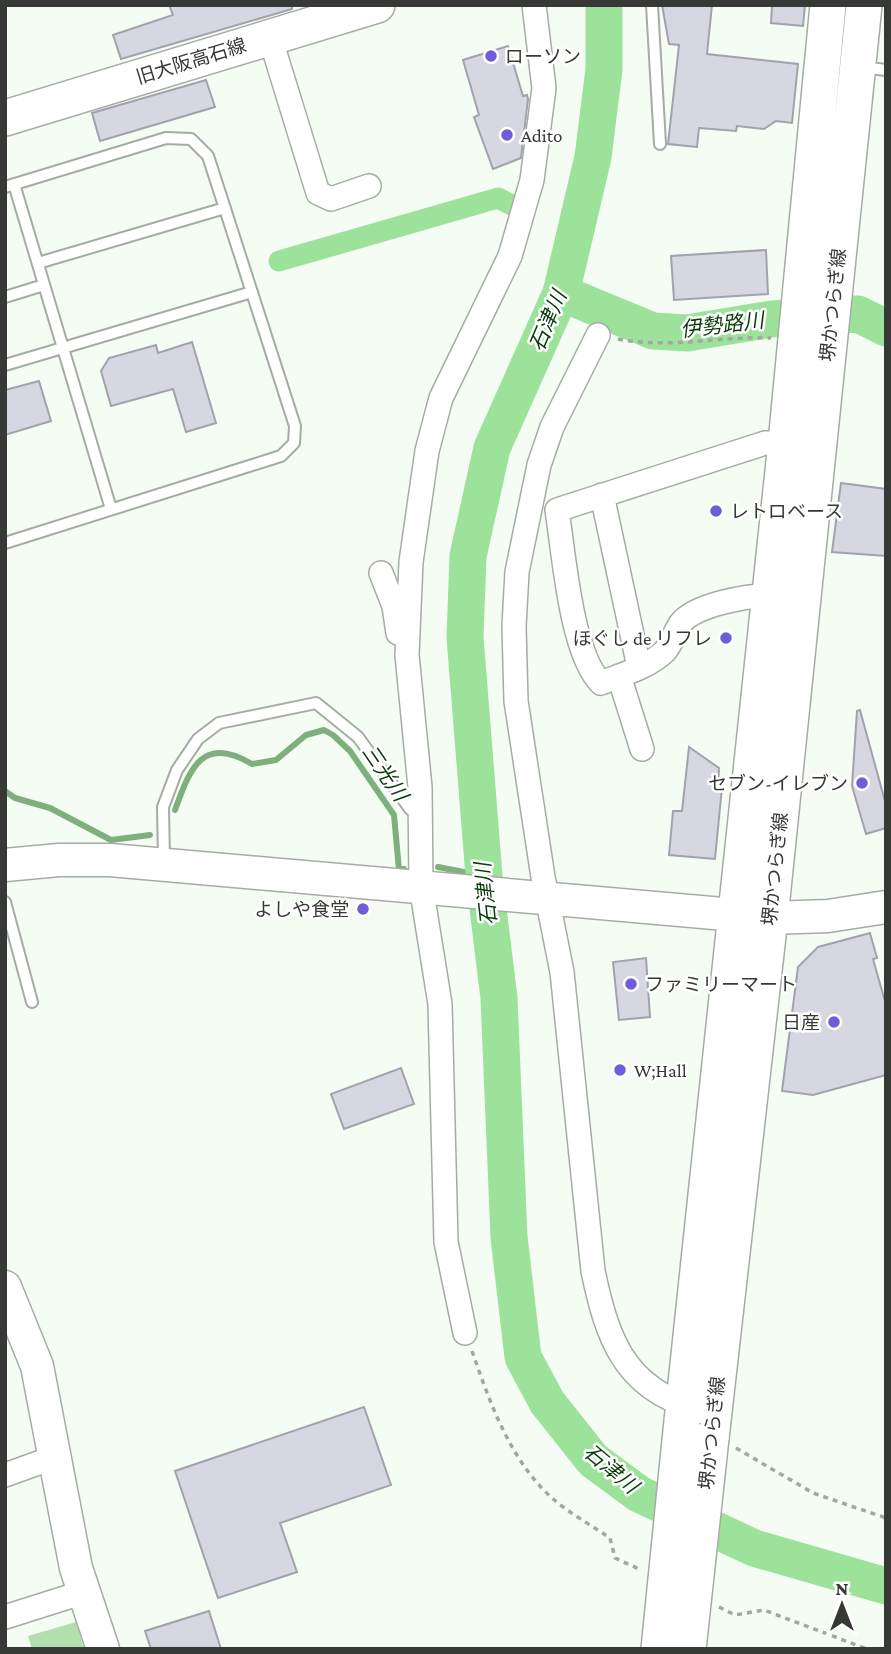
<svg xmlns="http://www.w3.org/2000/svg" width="891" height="1654" viewBox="0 0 891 1654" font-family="'Crimson Pro','Noto Sans JP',serif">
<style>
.green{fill:#b1e0ae}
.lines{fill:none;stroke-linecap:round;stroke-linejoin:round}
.stream{stroke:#7eaf7c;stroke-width:6}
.canal{stroke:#9de29a;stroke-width:21}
.river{stroke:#9de29a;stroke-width:37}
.building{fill:#d6d7e1;stroke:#a2a2ac;stroke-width:2}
.lane-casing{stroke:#a5aca5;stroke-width:14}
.street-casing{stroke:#a5aca5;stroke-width:26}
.secondary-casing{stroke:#a5aca5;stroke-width:35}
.primary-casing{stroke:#a5aca5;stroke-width:38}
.path{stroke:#a2a7a2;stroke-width:3.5;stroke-dasharray:5 5;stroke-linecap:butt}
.lane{stroke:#fff;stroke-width:10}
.street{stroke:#fff;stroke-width:23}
.secondary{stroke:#fff;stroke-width:32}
.primary{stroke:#fff;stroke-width:35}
.primary-bridge-casing{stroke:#a5aca5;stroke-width:38;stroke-linecap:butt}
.primary-bridge{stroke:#fff;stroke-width:35}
.poi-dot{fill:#6c5fd9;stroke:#fff;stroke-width:2.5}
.labels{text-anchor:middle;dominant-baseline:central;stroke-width:5;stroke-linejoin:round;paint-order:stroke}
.poi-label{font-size:19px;fill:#363936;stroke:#fff;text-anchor:start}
.street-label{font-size:19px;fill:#363936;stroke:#fff}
.water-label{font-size:21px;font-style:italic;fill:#0a3a0c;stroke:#fff}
</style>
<rect width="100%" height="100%" fill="#f4fcf4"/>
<!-- green -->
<path class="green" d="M76 1622 84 1649H32L28 1636Z"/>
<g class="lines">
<!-- stream -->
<path class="stream" d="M5 791 15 798 50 808 111 840 150 835
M175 810C190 769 202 734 252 764L276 760 306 735 324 730 333 735 350 751 394 815 399 870 404 869
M438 867 484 876"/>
<!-- canal -->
<path class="canal" d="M279 261 498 198 514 206"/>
<!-- river -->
<path class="river" d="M604 5V69L593 157 561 293 492 448 468 556 465 637 484 876 499 998 509 1237 523 1357 547 1402 593 1460 639 1494 754 1548 886 1586
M561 293 653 331 687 333 772 319 858 314 886 328"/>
</g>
<!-- building -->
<path class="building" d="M169 5H292V9L121 59 113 35 173 15Z
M662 5H712L707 54 798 64 792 123 776 121 764 129 737 126 736 131 699 128 697 147 668 144 679 45 669 44Z
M772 5H805L803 26 771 23Z
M508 46 523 96 527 95 528 99 521 158 493 169 474 117 479 115 463 60Z
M206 80 215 107 100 141 92 113Z
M766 250 768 294 674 300 671 256Z
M192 342 216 423 186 432 173 389 111 406 101 371 109 358 156 345 158 353Z
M39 381 51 421 5 435V390Z
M841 483 886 489V556L832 552Z
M860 710 886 805V828L866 834 852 786 857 711Z
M689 747 719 768 718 789 722 787 715 859 669 855 673 811H682Z
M870 933 877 958 873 959 886 1005V1075L813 1095 782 1091 798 967 818 947Z
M646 958 650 1017 619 1020 613 962Z
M401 1068 414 1104 344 1129 331 1094Z
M364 1407 391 1485 280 1523 297 1572 218 1598 175 1471Z
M209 1611 221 1649H151L145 1631Z"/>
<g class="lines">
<!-- lane casing -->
<g class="lane-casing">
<path id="lane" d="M652 5 660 144
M861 67 886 70
M14 184 111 509
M5 187 166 138 191 139 208 156 295 426 294 443 281 456 5 543
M38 263 225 208
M5 297 44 285
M5 365 252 292
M164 862 163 807 177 770 198 739 219 723 316 703 358 737 410 809 418 815
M5 902 32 1002"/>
</g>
<!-- street casing -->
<g class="street-casing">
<path id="street" d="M270 37 318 193 331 199 369 186
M598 335 552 427 539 465 517 572 514 626 516 701 543 877 562 972 593 1271C607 1337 623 1387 694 1408
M602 495 639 667
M381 573 394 606 398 633
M769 596C748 595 695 605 681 623 675 631 672 643 665 651 649 667 621 675 601 683 571 653 564 555 557 510L765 443H786
M619 676 642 749
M465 1333 446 1242 440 1004 421 886 420 787 407 655 411 562 427 451 441 398 510 256 532 180 544 88 534 5
M5 1475 55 1457
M5 1617 84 1592"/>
</g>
<!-- secondary casing -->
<g class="secondary-casing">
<path id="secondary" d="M5 865 59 860H110L770 918 828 916 886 907
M5 1287 37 1366 76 1568 103 1649"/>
</g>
<!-- primary casing -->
<g class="primary-casing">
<path id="primary" d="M5 118 377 5
M682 1421 786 443 828 5
M711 1438 770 918 864 5"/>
</g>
<!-- path -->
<path class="path" d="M618 339C669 349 719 336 771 338
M472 1351C490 1403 510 1460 552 1498 569 1513 591 1525 610 1538L615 1558 639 1569
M736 1448 813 1493 886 1518
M719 1607 735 1615 764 1610 867 1649"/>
<!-- lane -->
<use href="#lane" class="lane"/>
<!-- street -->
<use href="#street" class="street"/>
<!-- secondary -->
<use href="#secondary" class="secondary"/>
<!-- primary -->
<use href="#primary" class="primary"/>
<!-- primary-bridge casing -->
<g class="primary-bridge-casing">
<path id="primary-bridge" d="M659 1649 682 1421
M688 1649 711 1438"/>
</g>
<!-- primary-bridge -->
<use href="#primary-bridge" class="primary-bridge"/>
</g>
<!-- markers -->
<g class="poi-dot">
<circle cx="491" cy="56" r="7"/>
<circle cx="507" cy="135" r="7"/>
<circle cx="716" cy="511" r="7"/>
<circle cx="726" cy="638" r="7"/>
<circle cx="862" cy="783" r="7"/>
<circle cx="363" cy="909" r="7"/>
<circle cx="631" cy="984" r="7"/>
<circle cx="834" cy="1022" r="7"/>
<circle cx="620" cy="1070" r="7"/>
</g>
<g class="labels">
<!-- poi labels -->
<g class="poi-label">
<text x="505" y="56">ローソン</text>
<text x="521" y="135">Adito</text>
<text x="730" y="511">レトロベース</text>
<text x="712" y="638" text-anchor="end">ほぐし de リフレ</text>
<text x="848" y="783" text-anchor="end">セブン-イレブン</text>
<text x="349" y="909" text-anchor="end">よしや食堂</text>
<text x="645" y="984">ファミリーマート</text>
<text x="820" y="1022" text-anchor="end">日産</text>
<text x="634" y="1070">W;Hall</text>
</g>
<!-- street labels -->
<g class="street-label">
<text transform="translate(191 61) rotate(-17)">旧大阪高石線</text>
<text transform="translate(833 305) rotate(-84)">堺かつらぎ線</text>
<text transform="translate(775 869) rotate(-84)">堺かつらぎ線</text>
<text transform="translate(712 1433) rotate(-84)">堺かつらぎ線</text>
</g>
<!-- water labels -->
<g class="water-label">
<text transform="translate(548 321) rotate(-67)">石津川</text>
<text transform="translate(722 325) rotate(-7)">伊勢路川</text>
<text transform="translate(385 773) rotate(56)">三光川</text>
<text transform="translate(486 894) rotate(-96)">石津川</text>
<text transform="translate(611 1469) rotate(40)">石津川</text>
</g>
</g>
<!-- border -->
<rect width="891" height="1654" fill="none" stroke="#363936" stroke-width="14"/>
<!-- north arrow -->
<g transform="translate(842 1605)" stroke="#ffffff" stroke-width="5" paint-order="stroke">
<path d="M0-5L12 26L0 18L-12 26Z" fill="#363936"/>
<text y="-10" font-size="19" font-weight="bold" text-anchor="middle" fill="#363936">N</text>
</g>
</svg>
